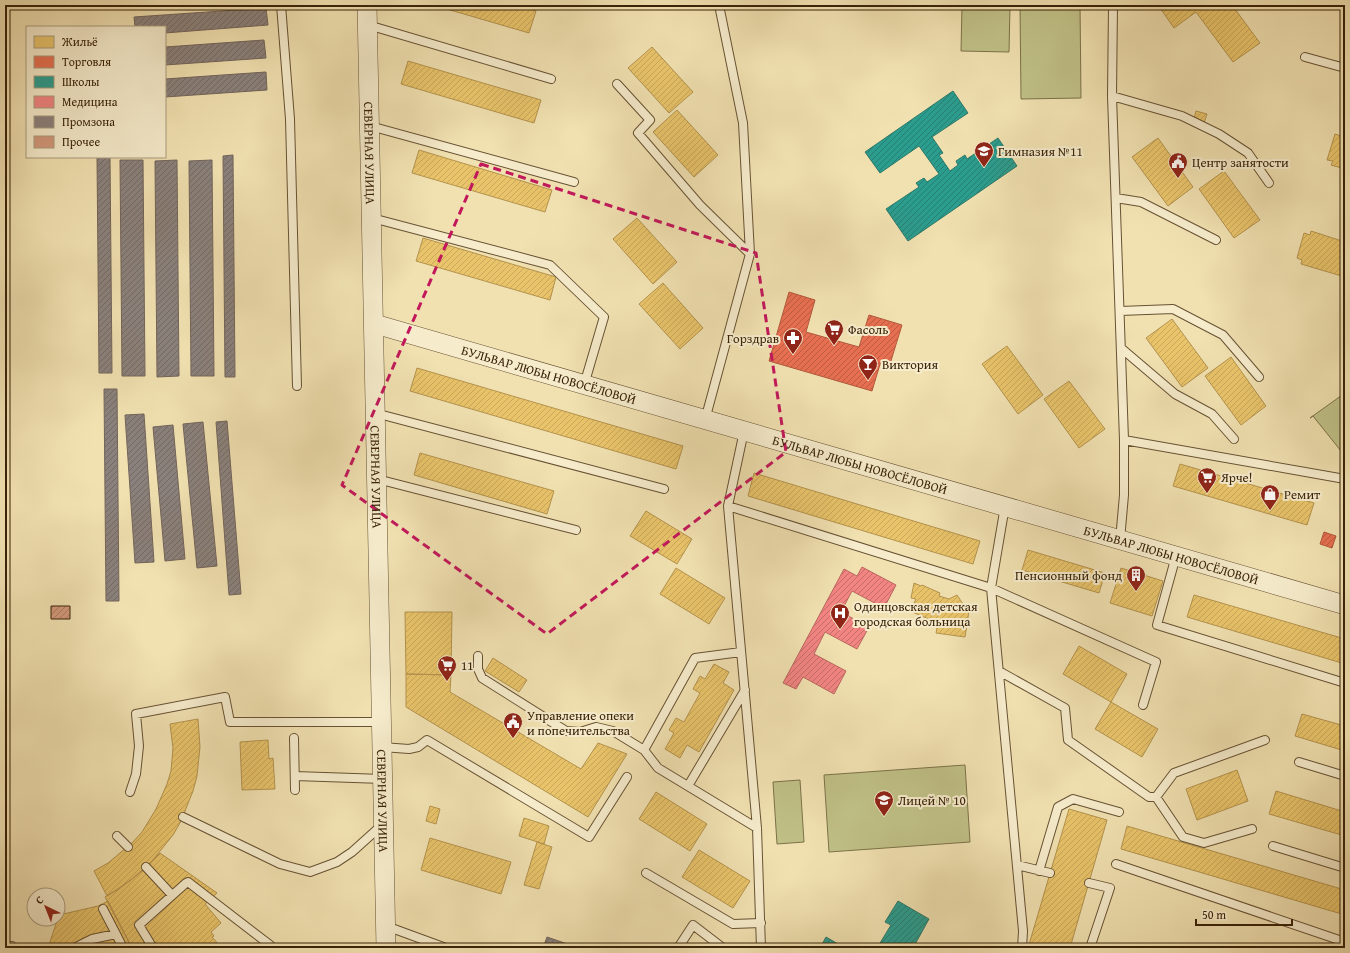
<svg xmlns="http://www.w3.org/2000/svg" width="1350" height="953" viewBox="0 0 1350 953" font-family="'Gentium Book Plus',serif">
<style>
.green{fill:#c0c187;stroke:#7c7248}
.homes{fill:url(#homes-hatch);stroke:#b4934d}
.shops{fill:url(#shops-hatch);stroke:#b3583b}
.schools{fill:url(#schools-hatch);stroke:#2e7867}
.health{fill:url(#health-hatch);stroke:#ba675e}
.industry{fill:url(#industry-hatch);stroke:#72645a}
.building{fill:url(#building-hatch);stroke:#392209}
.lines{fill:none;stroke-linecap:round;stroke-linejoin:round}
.service-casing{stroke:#675233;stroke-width:10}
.tertiary-casing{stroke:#675233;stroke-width:20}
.service{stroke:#f6eccc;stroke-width:8}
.tertiary{stroke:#f6eccc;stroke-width:19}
.marked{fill:none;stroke:#c2185b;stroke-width:3;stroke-dasharray:8 5;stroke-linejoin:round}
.labels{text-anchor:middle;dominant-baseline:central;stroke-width:4;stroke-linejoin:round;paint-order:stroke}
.poi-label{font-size:13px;fill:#392209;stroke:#f6eccc;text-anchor:start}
.street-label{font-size:13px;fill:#392209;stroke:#f6eccc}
</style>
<defs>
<pattern id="homes-hatch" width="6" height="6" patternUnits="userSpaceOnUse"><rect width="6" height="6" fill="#e9c46a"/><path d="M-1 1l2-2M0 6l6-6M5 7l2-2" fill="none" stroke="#c9a85b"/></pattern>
<pattern id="shops-hatch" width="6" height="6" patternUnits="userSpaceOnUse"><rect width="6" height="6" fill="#e76f51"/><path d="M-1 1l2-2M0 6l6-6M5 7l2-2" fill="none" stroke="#bc5b41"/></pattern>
<pattern id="schools-hatch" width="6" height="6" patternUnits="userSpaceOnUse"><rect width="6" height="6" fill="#2a9d8f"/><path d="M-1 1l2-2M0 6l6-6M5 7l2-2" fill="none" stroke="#258073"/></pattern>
<pattern id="health-hatch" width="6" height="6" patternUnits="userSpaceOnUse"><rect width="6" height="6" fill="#f28482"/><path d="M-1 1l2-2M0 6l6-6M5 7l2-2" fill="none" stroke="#c56c69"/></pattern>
<pattern id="industry-hatch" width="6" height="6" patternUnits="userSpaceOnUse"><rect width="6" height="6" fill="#8a817c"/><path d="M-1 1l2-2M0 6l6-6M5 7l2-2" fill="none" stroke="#726964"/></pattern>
<pattern id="building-hatch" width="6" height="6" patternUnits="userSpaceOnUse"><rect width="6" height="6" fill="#d3997b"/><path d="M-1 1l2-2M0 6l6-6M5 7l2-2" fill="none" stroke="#ac7c63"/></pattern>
</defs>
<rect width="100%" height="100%" fill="#f1e1b1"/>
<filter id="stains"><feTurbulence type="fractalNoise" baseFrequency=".005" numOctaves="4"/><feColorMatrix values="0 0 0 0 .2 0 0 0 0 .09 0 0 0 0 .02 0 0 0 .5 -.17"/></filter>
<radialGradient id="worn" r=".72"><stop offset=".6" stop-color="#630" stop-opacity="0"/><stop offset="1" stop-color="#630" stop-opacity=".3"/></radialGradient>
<!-- green -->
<path class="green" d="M962 5H1010L1009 52 961 51Z
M1020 5H1080L1081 98 1021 99Z
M1345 393V456L1313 416 1310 418Z
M965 765 970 842 829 852 824 775Z
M800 780 804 842 777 844 773 782Z"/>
<!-- homes -->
<path class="homes" d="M433 5H516L536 11 529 33Z
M1158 5H1199L1201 8 1205 5H1232L1260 43 1233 62 1196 12 1174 28Z
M652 47 693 92 669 113 628 68Z
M408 61 541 100 534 123 401 84Z
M677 110 718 155 694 177 653 132Z
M1196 111 1207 114 1204 123 1194 119Z
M1342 133 1345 134V169L1331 165 1333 161 1327 160 1335 134 1341 136Z
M1158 138 1193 187 1168 206 1132 157Z
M419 150 552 190 545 212 412 173Z
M1224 171 1260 220 1234 238 1199 189Z
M637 218 677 262 653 284 613 239Z
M1311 231 1345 242V277L1301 264 1302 260 1297 258 1304 233 1310 235Z
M423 238 556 277 550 300 416 261Z
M663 283 703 328 680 349 639 304Z
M1172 319 1208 368 1182 387 1146 338Z
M1007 346 1043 395 1018 414 982 364Z
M1231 357 1266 406 1241 425 1205 376Z
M417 368 683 446 676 469 410 391Z
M1069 381 1105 429 1079 448 1044 399Z
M420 453 554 491 547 514 414 475Z
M1180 464 1314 503 1307 525 1173 486Z
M754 473 980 541 973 564 748 496Z
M646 511 692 539 677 564 630 536Z
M1028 550 1105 573 1099 593 1022 570Z
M676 568 725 598 709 624 660 594Z
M1121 568 1163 581 1152 616 1110 603Z
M914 583 921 586 922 585 940 593 939 596 949 599 957 595 963 604 961 610 969 611 965 637 936 633 938 623 910 611 916 599 911 598Z
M1194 595 1345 639V664L1187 617Z
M405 612H452L451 675 406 674Z
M1079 646 1127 674 1111 702 1063 674Z
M493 658 527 680 519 692 485 671Z
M714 664 729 672 723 683 734 690 699 752 687 745 680 758 665 749 674 733 669 730 676 718 684 722 700 693 693 689 700 676 705 679Z
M406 674 451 675 450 692 581 769 598 743 627 754 588 817 406 707Z
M1111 702 1158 729 1142 757 1095 729Z
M1302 714 1345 726V751L1295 736Z
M198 719 200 747 197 776 193 791 181 821 173 835 152 861 131 880 107 896 94 871 108 863 132 843 142 832 156 809 167 784 171 771 173 748 170 724Z
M268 740 269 759 273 758 275 789 242 790 240 742Z
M1237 770 1248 801 1197 820 1186 789Z
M1276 791 1345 812V836L1269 814Z
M656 792 707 824 690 851 639 819Z
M430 806 440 809 436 824 426 821Z
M1069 809 1107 820 1070 948H1028Z
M524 818 549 826 544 844 519 836Z
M1127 826 1345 890V915L1121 849Z
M430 838 511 862 501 894 421 870Z
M537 842 552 847 539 889 524 885Z
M699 850 750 881 733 908 682 877Z
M160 853 217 893 205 904 221 923 211 932 214 936 212 937 220 946 222 945 224 948H132L105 897 119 889 142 871Z
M108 901 132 948H35L49 945 59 915 98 906Z"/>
<!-- shops -->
<path class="shops" d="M789 292 815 300 806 332 859 347 869 315 902 325 890 364 881 361 872 391 769 361Z
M1324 532 1336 536 1332 548 1320 544Z"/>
<!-- schools -->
<path class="schools" d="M953 91 968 113 932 137 943 153 939 155 950 171 958 165 956 161 965 155 967 159 998 138 1017 166 908 241 886 209 919 187 916 183 924 178 927 182 939 174 919 146 880 173 865 152Z
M898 901 929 919 913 948H877L891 925 885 922Z
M826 937 845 948H820Z"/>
<!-- health -->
<path class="health" d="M862 567 896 585 884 608 852 591 841 612 869 627 857 649 825 632 814 654 846 671 834 694 803 677 796 689 783 683 844 569 857 576Z"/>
<!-- industry -->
<path class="industry" d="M266 8 268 25 165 33V27H135L134 17Z
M264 40 266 58 165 65V47Z
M266 72 267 90 165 97V79Z
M233 155 235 377H225L223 156Z
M97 157H110L112 373H99Z
M120 160H143L145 376H122Z
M177 160 179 376 157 377 155 161Z
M212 160 214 376H191L189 161Z
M104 389H117L119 601H106Z
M144 414 154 562 135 563 125 415Z
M227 421 241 594 229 595 216 422Z
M203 422 217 566 197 568 183 424Z
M173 425 185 559 165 561 153 427Z
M547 937 579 948H543Z"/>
<!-- building -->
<path class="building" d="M51 606H70V619H51Z"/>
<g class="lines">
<!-- service casing -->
<g class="service-casing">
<path id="service" d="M281 5 290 119 297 386
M1113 5 1112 96 1124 440V495L1120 540
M368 25 551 79
M1305 57 1345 68
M617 84 650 120 638 133 700 205 750 254
M1112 96 1182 116 1219 134 1248 153 1269 183
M370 126 574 182
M1116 198 1141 202 1216 240
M372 218 550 265 604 317 584 385
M1120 311 1173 309 1223 335 1259 377
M1121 348 1175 394 1212 414 1234 439
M375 413 664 489
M705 420 750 254 743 123 719 5
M744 431 728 506 757 828 761 948
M1124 440 1345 479
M377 479 576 530
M728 506 991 588 1156 662 1143 705
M1005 506 991 588 1023 931 1022 948
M1176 556 1157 625 1345 683
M741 652 695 658 644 750 658 768 757 828
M478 656V669L482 678 566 731 580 732 596 727 613 731 644 750
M999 671 1065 708 1068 740 1149 797H1156L1174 773 1265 740
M294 738 295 790
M382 747 409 749 418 747 427 740 589 837 627 777
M1299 762 1345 776
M295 776 383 779
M688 786 745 690
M130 792 136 774 139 746 136 714 225 697 230 722H382
M1156 797 1183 837 1204 843 1252 829
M183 817 280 864 310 872 337 862 352 852 382 825
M117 836 128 847
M1273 846 1345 868
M1116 864 1345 942
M1017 865 1050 873
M146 867 172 895
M1039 871 1058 807 1073 799 1119 812
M646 873 733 924 761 923
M1089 883 1110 888 1090 948
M103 909 116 934
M386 926 446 948
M12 946V948
M74 948 92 939 116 934 123 948
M153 948 139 925 186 883 188 882 270 945 272 948
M678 948 693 925 723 948"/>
</g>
<!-- tertiary casing -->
<g class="tertiary-casing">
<g id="tertiary">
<path id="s1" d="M367 5 386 948"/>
<path id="s2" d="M375 324 1345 605"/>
</g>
</g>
<!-- service -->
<use href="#service" class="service"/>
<!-- tertiary -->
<use href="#tertiary" class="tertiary"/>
</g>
<!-- marked area -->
<path class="marked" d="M481 164 756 253 786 452 547 634 342 485Z"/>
<!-- icons -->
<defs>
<g id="school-pin" transform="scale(1)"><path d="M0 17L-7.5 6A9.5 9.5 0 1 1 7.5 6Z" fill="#8f2418" stroke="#f6eccc"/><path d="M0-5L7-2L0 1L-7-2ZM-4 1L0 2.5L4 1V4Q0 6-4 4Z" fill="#fff"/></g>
<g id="civic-pin" transform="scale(1)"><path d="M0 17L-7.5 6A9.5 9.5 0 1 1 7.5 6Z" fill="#8f2418" stroke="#f6eccc"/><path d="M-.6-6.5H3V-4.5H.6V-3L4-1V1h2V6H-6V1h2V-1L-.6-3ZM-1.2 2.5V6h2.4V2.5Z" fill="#fff"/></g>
<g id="supermarket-pin" transform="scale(1)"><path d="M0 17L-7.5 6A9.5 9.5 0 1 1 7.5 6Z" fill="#8f2418" stroke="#f6eccc"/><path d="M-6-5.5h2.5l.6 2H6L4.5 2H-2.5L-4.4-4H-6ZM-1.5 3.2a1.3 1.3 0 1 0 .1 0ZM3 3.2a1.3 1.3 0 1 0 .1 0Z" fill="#fff"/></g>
<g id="pharmacy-pin" transform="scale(1)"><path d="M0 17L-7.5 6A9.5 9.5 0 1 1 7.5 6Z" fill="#8f2418" stroke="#f6eccc"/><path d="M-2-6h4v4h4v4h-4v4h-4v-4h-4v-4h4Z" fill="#fff"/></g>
<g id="bar-pin" transform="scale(1)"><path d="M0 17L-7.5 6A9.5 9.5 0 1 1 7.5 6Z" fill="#8f2418" stroke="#f6eccc"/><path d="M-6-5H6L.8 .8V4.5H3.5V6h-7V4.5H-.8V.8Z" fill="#fff"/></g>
<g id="shop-pin" transform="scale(1)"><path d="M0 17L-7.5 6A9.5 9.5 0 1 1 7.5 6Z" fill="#8f2418" stroke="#f6eccc"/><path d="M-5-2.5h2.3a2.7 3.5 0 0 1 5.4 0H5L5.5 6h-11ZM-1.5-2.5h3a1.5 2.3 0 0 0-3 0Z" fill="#fff"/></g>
<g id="building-pin" transform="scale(1)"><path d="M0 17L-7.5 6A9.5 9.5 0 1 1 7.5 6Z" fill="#8f2418" stroke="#f6eccc"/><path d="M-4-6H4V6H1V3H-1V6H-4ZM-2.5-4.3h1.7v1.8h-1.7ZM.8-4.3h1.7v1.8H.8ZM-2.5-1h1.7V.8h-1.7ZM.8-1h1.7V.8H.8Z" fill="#fff"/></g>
<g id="hospital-pin" transform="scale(1)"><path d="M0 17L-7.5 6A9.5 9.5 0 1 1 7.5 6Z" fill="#8f2418" stroke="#f6eccc"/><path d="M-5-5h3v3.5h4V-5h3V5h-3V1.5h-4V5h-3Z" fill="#fff"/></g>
</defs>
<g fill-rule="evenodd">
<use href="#school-pin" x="984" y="151"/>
<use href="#civic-pin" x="1178" y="162"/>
<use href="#supermarket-pin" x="834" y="329"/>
<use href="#pharmacy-pin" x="793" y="338"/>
<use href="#bar-pin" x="868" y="364"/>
<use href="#supermarket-pin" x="1207" y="477"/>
<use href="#shop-pin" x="1270" y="494"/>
<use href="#building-pin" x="1136" y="575"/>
<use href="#hospital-pin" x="840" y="613"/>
<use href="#supermarket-pin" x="447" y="665"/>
<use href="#civic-pin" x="513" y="722"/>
<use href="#school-pin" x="884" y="800"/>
</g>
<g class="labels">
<!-- poi labels -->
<g class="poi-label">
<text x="998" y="151">Гимназия №11</text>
<text x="1192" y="162">Центр занятости</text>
<text x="848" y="329">Фасоль</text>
<text x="779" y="338" text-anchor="end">Горздрав</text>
<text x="882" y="364">Виктория</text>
<text x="1221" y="477">Ярче!</text>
<text x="1284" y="494">Ремит</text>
<text x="1122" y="575" text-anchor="end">Пенсионный фонд</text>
<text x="854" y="606">Одинцовская детская<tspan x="854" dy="15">городская больница</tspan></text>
<text x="461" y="665">11</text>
<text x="527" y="715">Управление опеки<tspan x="527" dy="15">и попечительства</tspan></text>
<text x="898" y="800">Лицей № 10</text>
</g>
<!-- street labels -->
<g class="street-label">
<text stroke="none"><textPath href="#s1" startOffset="148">СЕВЕРНАЯ УЛИЦА</textPath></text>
<text stroke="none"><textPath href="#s2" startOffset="181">БУЛЬВАР ЛЮБЫ НОВОСЁЛОВОЙ</textPath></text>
<text stroke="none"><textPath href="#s2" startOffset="505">БУЛЬВАР ЛЮБЫ НОВОСЁЛОВОЙ</textPath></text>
<text stroke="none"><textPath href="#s1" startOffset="472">СЕВЕРНАЯ УЛИЦА</textPath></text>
<text stroke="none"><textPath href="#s2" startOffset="829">БУЛЬВАР ЛЮБЫ НОВОСЁЛОВОЙ</textPath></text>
<text stroke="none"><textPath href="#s1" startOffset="796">СЕВЕРНАЯ УЛИЦА</textPath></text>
</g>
</g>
<!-- margin -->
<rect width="1350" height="953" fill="none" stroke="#f1e1b1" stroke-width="20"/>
<rect x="6" y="6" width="1338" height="941" fill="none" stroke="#392209" stroke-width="2"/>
<rect x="10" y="10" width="1330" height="933" fill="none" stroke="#392209"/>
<!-- legend -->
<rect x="26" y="26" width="140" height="132" fill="#f6eccc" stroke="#aa9b7e"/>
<rect x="34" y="36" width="20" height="12" fill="#e9c46a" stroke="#aa9b7e"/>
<text x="62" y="46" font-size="12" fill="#392209">Жильё</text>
<rect x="34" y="56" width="20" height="12" fill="#e76f51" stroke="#aa9b7e"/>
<text x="62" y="66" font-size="12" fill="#392209">Торговля</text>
<rect x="34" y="76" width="20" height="12" fill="#2a9d8f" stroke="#aa9b7e"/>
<text x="62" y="86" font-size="12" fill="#392209">Школы</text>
<rect x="34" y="96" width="20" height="12" fill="#f28482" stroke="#aa9b7e"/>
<text x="62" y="106" font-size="12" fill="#392209">Медицина</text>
<rect x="34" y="116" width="20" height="12" fill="#8a817c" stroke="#aa9b7e"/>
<text x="62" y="126" font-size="12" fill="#392209">Промзона</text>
<rect x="34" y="136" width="20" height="12" fill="#d3997b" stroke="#aa9b7e"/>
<text x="62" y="146" font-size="12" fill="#392209">Прочее</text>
<!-- north arrow -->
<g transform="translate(46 907) rotate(317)"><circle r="19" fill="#f6eccc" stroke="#aa9b7e"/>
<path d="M0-3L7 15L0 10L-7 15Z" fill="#8f2418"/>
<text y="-6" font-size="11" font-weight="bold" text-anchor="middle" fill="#392209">С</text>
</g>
<!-- scale -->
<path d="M1196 919v6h96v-6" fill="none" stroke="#392209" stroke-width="2"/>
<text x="1202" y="919" font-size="12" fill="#392209" stroke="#f6eccc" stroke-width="3" paint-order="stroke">50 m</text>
<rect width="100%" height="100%" filter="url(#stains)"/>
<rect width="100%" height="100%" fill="url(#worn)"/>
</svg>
